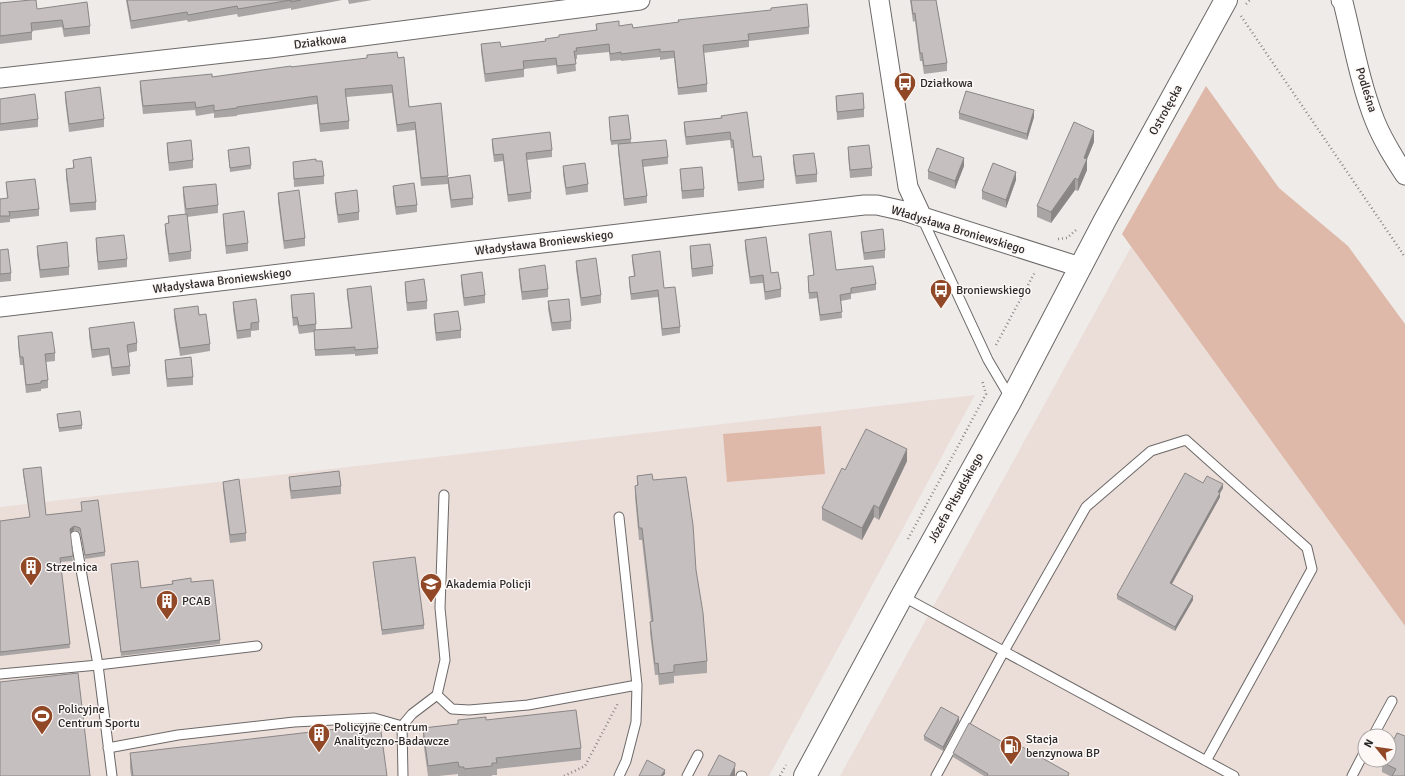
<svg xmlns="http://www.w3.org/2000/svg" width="1405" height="776" viewBox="0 0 1405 776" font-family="Signika,sans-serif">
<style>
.built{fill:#ebded9;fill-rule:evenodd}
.green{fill:#deb9a9}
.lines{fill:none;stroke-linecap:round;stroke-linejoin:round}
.lane-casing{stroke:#6c6867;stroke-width:11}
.street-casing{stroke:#6c6867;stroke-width:21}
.primary-casing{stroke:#6c6867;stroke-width:24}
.path{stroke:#8b8887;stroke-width:2.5;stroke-dasharray:1 3;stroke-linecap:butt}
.lane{stroke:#fff;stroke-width:9}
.street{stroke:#fff;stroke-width:19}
.primary{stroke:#fff;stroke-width:22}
.wall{fill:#a9a5a4}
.shaded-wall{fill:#8a8686}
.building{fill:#c5c0bf;stroke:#8a8686}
.labels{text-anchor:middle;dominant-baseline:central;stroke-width:3;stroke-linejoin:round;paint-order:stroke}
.street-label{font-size:12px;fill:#2b2929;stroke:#fdf8f6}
.poi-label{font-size:12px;fill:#2b2929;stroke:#fdf8f6;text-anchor:start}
</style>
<rect width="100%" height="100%" fill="#efebe9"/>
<!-- built -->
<path class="built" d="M1131 247 1405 626V776H840ZM1365 736H1389V760H1365Z
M975 395 769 776H0V507Z"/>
<!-- green -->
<path class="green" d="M1206 86 1279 188 1348 246 1405 324V626L1122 234Z
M821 426 825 474 727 482 723 434Z"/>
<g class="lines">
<!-- lane casing -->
<g class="lane-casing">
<path id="lane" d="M922 218 988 360 1011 399
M75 536 98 665 112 776
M902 596 1234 776
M0 674 98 665 257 646
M437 695 452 709 469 710 528 705 637 685
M1373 736 1392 701
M108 748 178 735 294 722 374 718 402 726
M403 776 402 726 412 714 437 695 445 660 440 608 444 495
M619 776 626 761 636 722 637 685 619 517
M687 776 698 755
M741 776H742
M936 776 1004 651 1086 507 1151 451 1186 440 1307 548 1312 569 1206 761
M1352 776 1365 751"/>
</g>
<!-- street casing -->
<g class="street-casing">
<path id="street" d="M879 0 908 187 922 217
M1341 0 1343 2C1353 42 1360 83 1375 121 1383 141 1394 158 1405 175
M0 78 270 48 640 0
M0 307 864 205H877L904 211 1080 267"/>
</g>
<!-- primary casing -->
<g class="primary-casing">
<path id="primary" d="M805 776 902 596 1011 400 1105 220 1226 0"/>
</g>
<!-- path -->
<path class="path" d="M1246 4 1250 0
M1241 16 1405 257
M1058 239 1067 238 1076 230
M996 345 1035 272
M908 539 986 394 982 380
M564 776 585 766 618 703
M780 776 786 765"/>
<!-- lane -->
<use href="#lane" class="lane"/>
<!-- street -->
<use href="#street" class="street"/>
<!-- primary -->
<use href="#primary" class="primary"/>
</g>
<!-- wall -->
<path class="wall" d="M126 0H342L291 10V8L238 17 237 14 188 22 187 20 131 29Z
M348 0H372L349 4Z
M910 0H936L947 63V71L924 74 922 61H920L915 21 913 22Z
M0 3 37 9 90 26V34L64 37 62 27 32 31V40L0 44Z
M596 24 633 28 809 27V34L749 41V47L703 53 707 84V92L678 95 674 58 660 60V57L621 61V60L610 61 609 52 577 55V59H575L576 71 557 74 556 65 524 69V77L485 82 481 51V44L501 47 545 42 596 30Z
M398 58 409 107 448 176V184L421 186 415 130 397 132 392 93 346 97 349 121V129L320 132 317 104 237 115V116L214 118V113L196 116 195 110 143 114 140 89V81L212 77 291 67Z
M65 92 104 119V127L69 132 65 100Z
M836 96 864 109V117L837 120Z
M0 99 38 119V127L0 131Z
M959 113 1034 117 1027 140 959 119Z
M609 117 631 139V143L668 157V164L643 167 647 196V203L624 206 618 151V144L611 145Z
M721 118 753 157 764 180V188L738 191 733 148H731L730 140 686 145 684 130V122Z
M492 139 552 150V157L527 160 531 192V199L508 202 503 161 494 162 492 146Z
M1094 142 1087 159V170L1078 191 1075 190 1051 223 1037 217V206Z
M167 143 193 160V168L169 171 167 151Z
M848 147 872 168V176L850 178 848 155Z
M228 150 251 165V169L230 172Z
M793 155 817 174V182L796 184 793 163Z
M73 160 96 202V210L70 212 66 177V169L73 168Z
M316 161 324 176V184L294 187 293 162Z
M563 166 588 184V192L566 195 563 174Z
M964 166 955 189 928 179V171Z
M680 169 704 189V197L682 199Z
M448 178 473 198V205L451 208 448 186Z
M1016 180 1006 208 982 199V191Z
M6 182 39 209V216L10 219V222L0 223V199L7 198Z
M393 186 417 205V212L396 215 393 194Z
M183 187 218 205V213L187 217 191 251V259L169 262 165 232V224H168V216L185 214 183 195Z
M278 193 305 238V246L284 249 278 201Z
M335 193 359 212V220L338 223 335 201Z
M223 214 248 243V251L226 254 223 222Z
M861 232 885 250V258L864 260 861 239Z
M809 234 836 270 876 284V290L851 294V299L841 301 842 318 820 321 817 298 809 299 808 282V276H814L809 240Z
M96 238 127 259V267L98 270 96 246Z
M745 240 771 273 781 289V297L765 300 763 283 750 284 745 248Z
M37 246 69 267V275L40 278 37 254Z
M690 246 713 266V274L692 277 690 254Z
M0 250 11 273V281L0 282Z
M632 255 664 288 680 327V333L662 336 658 297 631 300 629 283V277L634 276 632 261Z
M576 261 601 295V303L581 306 576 269Z
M519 269 548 289V297L522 300 519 277Z
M461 275 485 295V303L464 306 461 283Z
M405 282 427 301V309L407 311 405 290Z
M347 289 378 348V354L355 356V354L315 356 314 332 299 334 297 325 293 326 291 303V295L316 324V330L351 328 347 295Z
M548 301 571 321V329L552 331 548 309Z
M233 302 259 322V330L251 331V337L237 339 233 310Z
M174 309 199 315 210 344V351L180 356 174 317Z
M434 314 461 330V338L436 341 434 322Z
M89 328 137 343V351L128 353 130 366V374L112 376 109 355 92 358 89 336Z
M18 336 55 353V361L46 362 48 380V388L41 389V391L26 393 23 365H20L18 344Z
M165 360 193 377V385L167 387 165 368Z
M57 414 82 425V429L59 432Z
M907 461 879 520 874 517 862 540 822 520V508L845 470Z
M23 469 46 515 82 511 81 502 105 552V556L85 559 80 532 74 530 70 533 73 561 60 562 70 648 0 656V521L30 517 23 474Z
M637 476 653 480 696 570 707 661V673L674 676V683L659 685 658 675H655L650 633V622L651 621 642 540H639L635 497V486H637Z
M289 477 341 486V494L291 499 289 485Z
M223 482 246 533V541L230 543 223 489Z
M1203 483 1223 488 1220 493V497L1172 584 1193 600 1175 631 1117 599V595Z
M373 562 424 625V629L382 635Z
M111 564 141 588 172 584V581L191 582 220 640V644L121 656Z
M458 720H486L581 748V760L497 769V775H492V776H458V774L438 776H428L423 740V728L458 724Z
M959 721 943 751 924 740V736Z
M1405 736V776H1390L1382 772V762Z
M1006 744 1069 776H984L953 757V753Z
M130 753 387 776H131L130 768Z"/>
<!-- shaded-wall -->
<path class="shaded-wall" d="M1034 110V117L1027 140V134Z
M1094 131V142L1087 159V170L1078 191V180L1084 158Z
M964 158V166L955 189V181Z
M1016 172V180L1006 208V200Z
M1075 178V190L1051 223V212Z
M907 449V461L879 520V508Z
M1223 484V488L1220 493V497L1170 587V583Z
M874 505V517L862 540V528Z
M74 526V530L70 534V529Z
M1193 596V600L1175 631V627Z
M959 717V721L943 751V747Z
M735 766V776H730Z
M665 770V774L663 776H661Z"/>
<!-- building -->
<path class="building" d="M31 0H36L37 9 87 2 90 26 64 29 62 20 31 23 32 32 0 36V3Z
M127 0H301L291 2V0L238 9 237 6 188 15 187 12 131 21Z
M911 0H936L947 63 924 66 922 53H920L915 13 913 14Z
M807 4 809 27 748 34 749 40 703 45 707 84 678 88 674 51 660 52V49L621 54V52L610 54 609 44 576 48 577 51H574L576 64 557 66 556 58 523 61 524 69 485 74 481 44 500 42 501 47 546 41 545 39 559 37V35L597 30 596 24 619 21V26L632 24 633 28 679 22 678 20 771 10V8Z
M397 52 398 58 404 57 409 107 441 103 448 176 421 178 415 122 397 125 392 85 345 89 349 121 320 124 317 96 237 107V108L214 111V105L196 108 195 102 143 106 140 81 212 74V77L291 66V67L367 58V55Z
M100 87 104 119 69 124 65 92Z
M966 91 1034 110 1027 134 959 113Z
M863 93 864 109 837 112 836 96Z
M35 94 38 119 0 124V99Z
M747 112 753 157 761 156 764 180 738 183 733 140H731L730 132 686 137 684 122 722 118 721 116Z
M628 115 631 139 611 141 609 117Z
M1074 122 1094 131 1084 158 1087 159 1078 180 1075 178 1051 212 1037 206Z
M550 132 552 150 526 153 531 192 508 195 503 154 494 155 492 139Z
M191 140 193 160 169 163 167 143Z
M666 140 668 157 642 160 647 196 624 199 618 144Z
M869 145 872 168 850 170 848 147Z
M249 147 251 165 230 168 228 150Z
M937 148 964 158 955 181 928 171Z
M814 153 817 174 796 176 793 155Z
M91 157 96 202 70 204 66 169 74 168 73 160Z
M316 159V161H322L324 176 294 179 293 162Z
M585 163 588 184 566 188 563 166Z
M993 163 1016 172 1006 200 982 191Z
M702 167 704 189 682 191 680 169Z
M470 175 473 198 451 200 448 178Z
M35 179 39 209 9 212V211L10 216H0V199L8 198 6 182Z
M414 183 417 205 396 207 393 186Z
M216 184 218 205 186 209 183 187Z
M299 190 305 238 284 241 278 193Z
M357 190 359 212 338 215 335 193Z
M244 211 248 243 226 246 223 214Z
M187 214 191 251 169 254 165 224 169 223 168 216Z
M883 229 885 250 864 253 861 232Z
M831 231 836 270 873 266 876 284 851 288V293L840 295 842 312 820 315 817 292 809 293 808 276 814 275 809 234Z
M124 235 127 259 98 262 96 238Z
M766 237 771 273 778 272 781 289 765 292 763 275 750 277 745 240Z
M67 242 69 267 40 270 37 246Z
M710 244 713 266 692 269 690 246Z
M8 249 11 273 0 274V250Z
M660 251 664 288 675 287 680 327 662 329 658 290 631 294 629 277 635 276 632 255Z
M596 258 601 295 581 298 576 261Z
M545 265 548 289 522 292 519 269Z
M482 272 485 295 464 298 461 275Z
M424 279 427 301 407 303 405 282Z
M371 286 378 348 355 350V347L315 350 314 330 352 328 347 289Z
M314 293 316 324 299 326 297 317 293 318 291 295Z
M256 299 259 322 251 323V329L237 331 233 302Z
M569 299 571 321 552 323 548 301Z
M198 306 199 315 206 314 210 344 180 348 174 309Z
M458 311 461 330 436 333 434 314Z
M134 322 137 343 127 345 130 366 112 368 109 348 92 350 89 328Z
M52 332 55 353 45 354 48 380 41 381V383L26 385 23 357H20L18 336Z
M191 357 193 377 167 379 165 360Z
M80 411 82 425 59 428 57 414Z
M866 429 907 449 879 508 874 505 862 528 822 508 842 468 845 470Z
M41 467 46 515 82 511 81 502 98 500 105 552 85 555 80 528 74 526 70 529 73 556 60 558 70 644 0 652V521L30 517 23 469Z
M339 471 341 486 291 491 289 477Z
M1185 473 1203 483 1207 476 1223 484 1218 492 1220 493 1170 583 1193 596 1175 627 1117 595Z
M652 474 653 480 686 477 693 525 696 570 703 613 707 661 674 665V672L659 674 658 663 655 664 650 622 653 621 642 528H639L635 486 638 485 637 476Z
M239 479 246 533 230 535 223 482Z
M415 557 424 625 382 630 373 562Z
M138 561 141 588 173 584 172 581 191 578V582L213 580 220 640 121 652 111 564Z
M78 673 90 776H0V682Z
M941 707 959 717 943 747 924 736Z
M576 710 581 748 496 758 497 763H492V766L464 769V767H459L458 762 428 766 423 728 458 724V720L486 717V720Z
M969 723 1006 744 1008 739 1069 773 1068 776H987L988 774 953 753Z
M380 724 387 776H133L130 753Z
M1397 733 1405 736V776H1392L1396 769 1382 762 1383 760H1389V749Z
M719 755 735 763V766L730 776H708Z
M647 760 665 770 661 776H639Z"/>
<!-- icons -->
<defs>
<g id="bus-pin" transform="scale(1.15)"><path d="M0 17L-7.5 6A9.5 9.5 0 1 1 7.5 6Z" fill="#914827" stroke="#fdf8f6"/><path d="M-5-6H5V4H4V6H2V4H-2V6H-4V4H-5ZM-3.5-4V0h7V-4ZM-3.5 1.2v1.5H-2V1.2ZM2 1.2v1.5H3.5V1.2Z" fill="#fff"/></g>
<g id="building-pin" transform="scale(1.15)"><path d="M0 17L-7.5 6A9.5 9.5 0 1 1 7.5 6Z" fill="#914827" stroke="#fdf8f6"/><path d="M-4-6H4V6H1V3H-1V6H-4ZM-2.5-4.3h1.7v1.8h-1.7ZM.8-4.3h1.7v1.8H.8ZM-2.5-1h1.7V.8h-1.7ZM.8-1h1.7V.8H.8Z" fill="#fff"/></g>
<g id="university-pin" transform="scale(1.15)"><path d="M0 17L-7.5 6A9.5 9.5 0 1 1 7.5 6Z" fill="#914827" stroke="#fdf8f6"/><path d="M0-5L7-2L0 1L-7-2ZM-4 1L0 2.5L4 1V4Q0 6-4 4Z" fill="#fff"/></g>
<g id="stadium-pin" transform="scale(1.15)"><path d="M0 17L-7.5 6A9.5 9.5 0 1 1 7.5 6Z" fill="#914827" stroke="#fdf8f6"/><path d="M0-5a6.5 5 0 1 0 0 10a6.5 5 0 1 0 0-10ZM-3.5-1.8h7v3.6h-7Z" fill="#fff"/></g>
<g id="fuel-pin" transform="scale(1.15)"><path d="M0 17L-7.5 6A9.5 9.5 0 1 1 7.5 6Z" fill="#914827" stroke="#fdf8f6"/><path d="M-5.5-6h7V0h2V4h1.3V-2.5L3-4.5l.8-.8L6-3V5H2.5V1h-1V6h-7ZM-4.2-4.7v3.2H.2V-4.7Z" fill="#fff"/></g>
</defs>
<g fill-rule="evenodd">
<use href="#bus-pin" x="905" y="83"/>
<use href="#bus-pin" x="941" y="290"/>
<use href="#building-pin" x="31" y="567"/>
<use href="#university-pin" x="431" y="584"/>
<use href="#building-pin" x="167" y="601"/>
<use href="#stadium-pin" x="42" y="716"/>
<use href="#building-pin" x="319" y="734"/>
<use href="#fuel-pin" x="1011" y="746"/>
</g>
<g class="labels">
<!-- street labels -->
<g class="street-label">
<text transform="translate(320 42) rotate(-7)">Działkowa</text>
<text transform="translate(1366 90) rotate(73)">Podleśna</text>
<text transform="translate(1166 110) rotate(-61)">Ostrołęcka</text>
<text transform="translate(958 230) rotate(17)">Władysława Broniewskiego</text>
<text transform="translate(544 243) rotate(-7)">Władysława Broniewskiego</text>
<text transform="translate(222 281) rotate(-7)">Władysława Broniewskiego</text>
<text transform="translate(956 498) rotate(-61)">Józefa Piłsudskiego</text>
</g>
<!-- poi labels -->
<g class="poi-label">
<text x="920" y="83">Działkowa</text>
<text x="956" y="290">Broniewskiego</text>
<text x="46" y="567">Strzelnica</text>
<text x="446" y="584">Akademia Policji</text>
<text x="182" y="601">PCAB</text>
<text x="58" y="709">Policyjne<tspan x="58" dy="14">Centrum Sportu</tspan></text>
<text x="334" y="727">Policyjne Centrum<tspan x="334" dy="14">Analityczno-Badawcze</tspan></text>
<text x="1026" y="739">Stacja<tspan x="1026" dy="14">benzynowa BP</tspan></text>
</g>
</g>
<!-- north arrow -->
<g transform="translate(1377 748) rotate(299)"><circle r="19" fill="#fdf8f6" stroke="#a9a5a4"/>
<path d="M0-3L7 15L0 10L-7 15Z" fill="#914827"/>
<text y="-6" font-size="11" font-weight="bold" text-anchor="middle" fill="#2b2929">N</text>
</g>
</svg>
